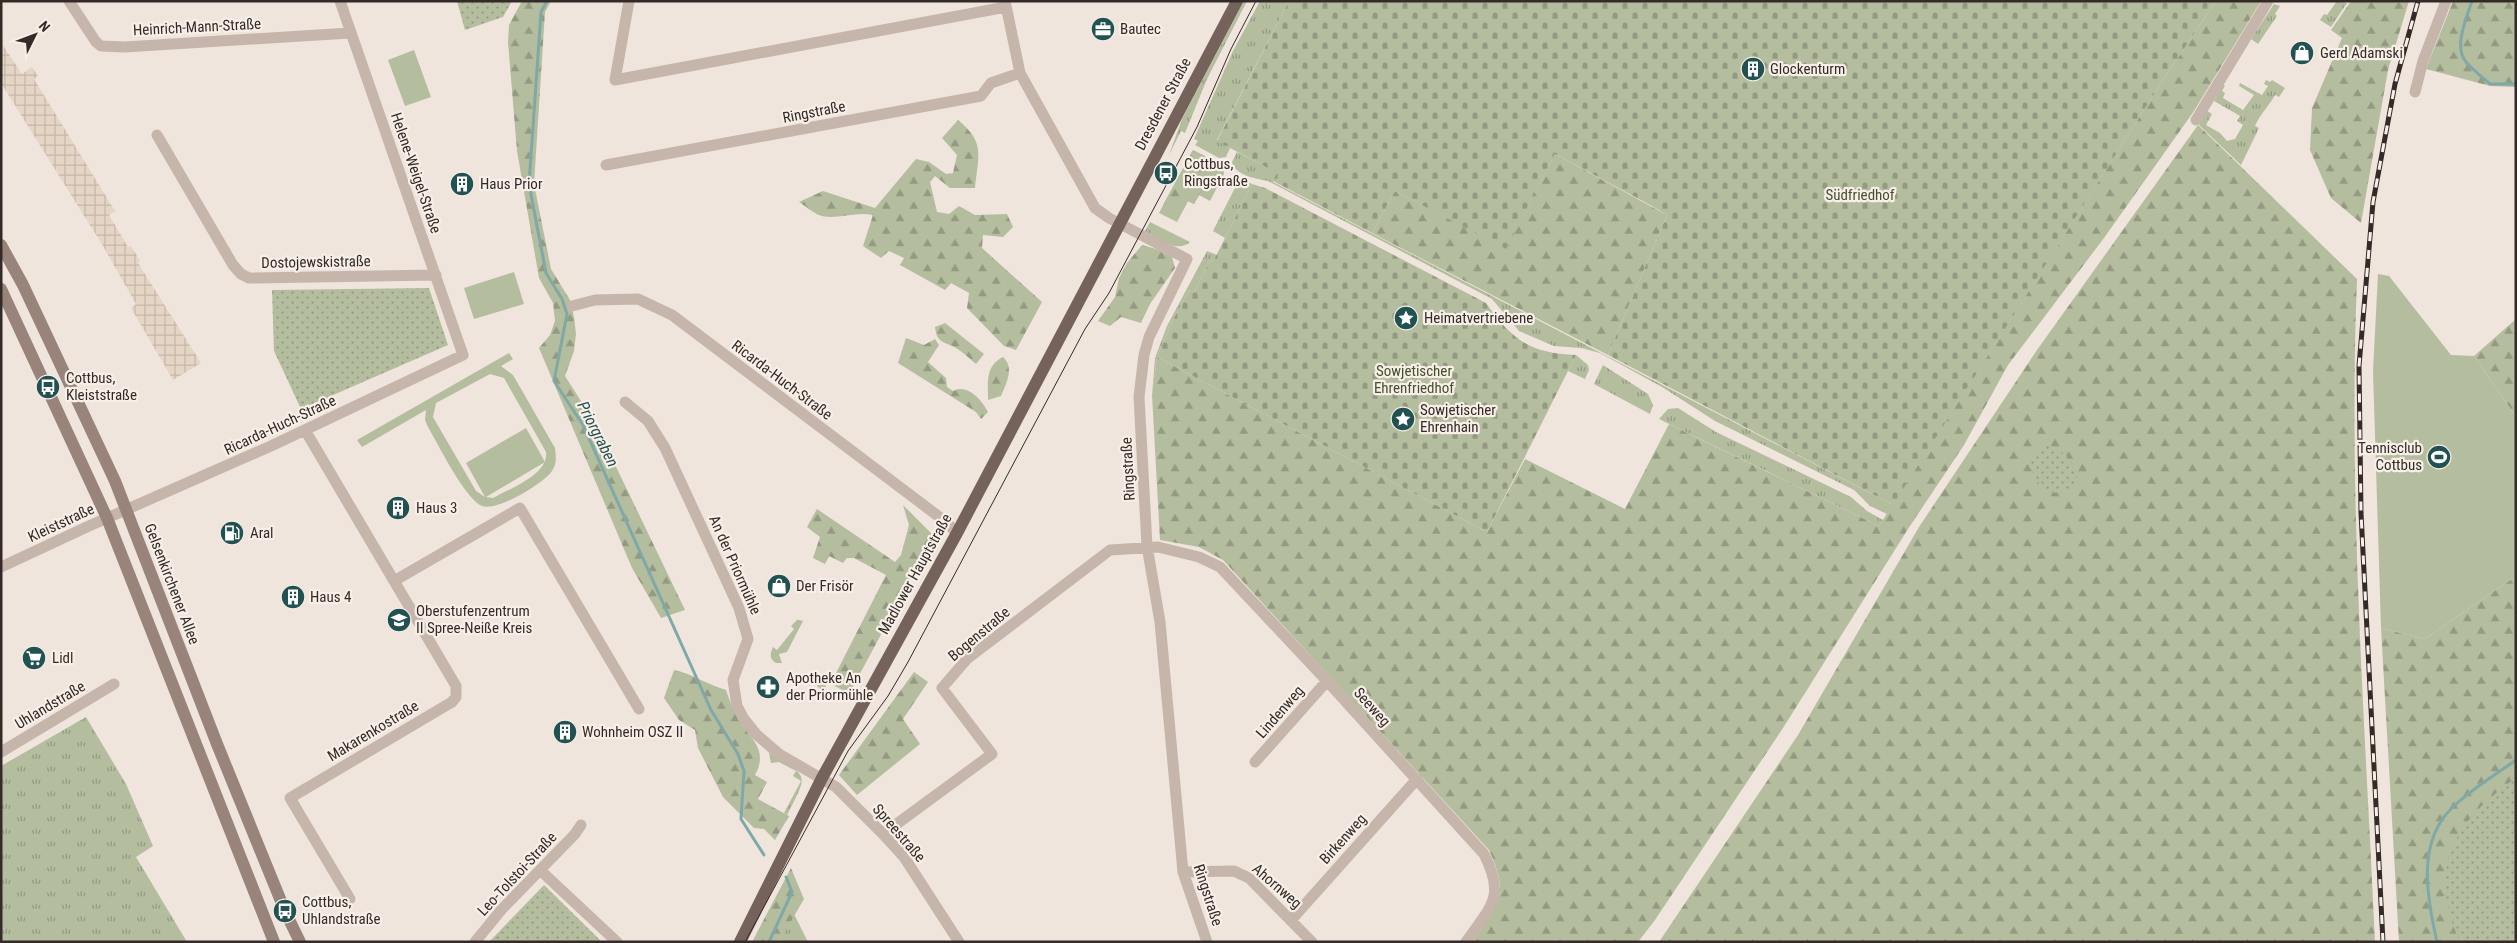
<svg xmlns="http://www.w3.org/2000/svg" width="2517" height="943" viewBox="0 0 2517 943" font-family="'Roboto Condensed',sans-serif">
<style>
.grass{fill:url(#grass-tufts)}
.forest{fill:url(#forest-firs)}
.cemetery{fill:url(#cemetery-stones)}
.park{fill:url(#park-dots)}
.pitch{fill:#b4bd9e;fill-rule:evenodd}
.plaza{fill:url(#plaza-grid)}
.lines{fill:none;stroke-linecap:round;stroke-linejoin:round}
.stream{stroke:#7ea9a8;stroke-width:3}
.minor{stroke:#c6b5aa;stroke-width:11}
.secondary{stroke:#99847b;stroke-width:12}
.primary{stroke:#74625b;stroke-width:12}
.tram{stroke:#342b28;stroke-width:1}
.rail-casing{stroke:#342b28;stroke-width:5}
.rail{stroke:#f7efe8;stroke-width:3;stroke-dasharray:9;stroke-linecap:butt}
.labels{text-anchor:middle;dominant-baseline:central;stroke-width:4.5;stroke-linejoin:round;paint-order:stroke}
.street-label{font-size:15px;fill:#342b28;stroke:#f7efe8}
.poi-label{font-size:15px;fill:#342b28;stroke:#f7efe8;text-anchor:start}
.park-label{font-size:15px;fill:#46502f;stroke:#f7efe8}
.water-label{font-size:16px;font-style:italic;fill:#225151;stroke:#f7efe8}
</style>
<defs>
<pattern id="grass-tufts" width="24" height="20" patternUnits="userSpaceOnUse" patternTransform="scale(1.25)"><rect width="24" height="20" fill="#b4bd9e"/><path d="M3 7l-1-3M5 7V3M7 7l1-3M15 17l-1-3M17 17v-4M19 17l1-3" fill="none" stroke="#939a81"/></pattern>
<pattern id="forest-firs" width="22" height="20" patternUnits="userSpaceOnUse" patternTransform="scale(1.25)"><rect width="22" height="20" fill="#b4bd9e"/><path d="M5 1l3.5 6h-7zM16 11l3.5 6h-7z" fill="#939a81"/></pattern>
<pattern id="cemetery-stones" width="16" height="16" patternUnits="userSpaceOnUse" patternTransform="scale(1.25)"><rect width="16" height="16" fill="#b4bd9e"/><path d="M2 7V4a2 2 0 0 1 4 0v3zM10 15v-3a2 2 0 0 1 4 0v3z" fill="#939a81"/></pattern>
<pattern id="park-dots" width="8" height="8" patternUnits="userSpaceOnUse" patternTransform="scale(1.25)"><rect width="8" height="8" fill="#b4bd9e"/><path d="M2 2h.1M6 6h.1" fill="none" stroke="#939a81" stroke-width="1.8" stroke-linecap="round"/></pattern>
<pattern id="plaza-grid" width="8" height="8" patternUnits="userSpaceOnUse" patternTransform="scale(1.25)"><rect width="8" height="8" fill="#e5d5c5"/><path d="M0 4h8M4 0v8" fill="none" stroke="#c5b7a9"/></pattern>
</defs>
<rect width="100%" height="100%" fill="#efe5dc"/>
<!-- grass -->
<path class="grass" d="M1244 1H1247L1207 79 1185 133 1181 131 1169 155 1182 119Z
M1260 1H1289L1217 140 1230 148 1226 157 1219 158 1195 145 1198 141 1194 139 1233 51Z
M2337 1 2347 3 2331 27 2320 20 2324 14 2327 15Z
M2274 4 2280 6 2275 14 2277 16 2258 44 2251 39Z
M2266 80 2270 82 2272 80 2285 88 2279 97 2275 95C2269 106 2260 114 2255 126L2259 128 2241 165 2199 125 2207 111 2212 114 2206 125 2220 133 2227 141 2235 139 2243 125 2237 121 2240 116 2214 101 2223 85 2225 86 2222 91 2225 93 2223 98 2243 110 2254 95 2239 86 2240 83 2262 95 2268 86 2264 84Z
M1193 150 1223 166 1224 174 1210 201 1199 195 1194 204 1188 201 1177 222 1159 213Z
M1237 152 1278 173 1273 182 1893 505 1887 514 1870 506 1854 490 1715 421 1662 387 1600 353 1581 348 1554 346 1519 331 1492 299 1268 181C1256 179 1235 175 1232 162Z
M1240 178 1252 184 1225 238 1213 231Z
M1150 222 1190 242C1177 254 1158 238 1145 231Z
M1207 251 1217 255 1213 262 1210 261 1194 292 1189 290 1171 324 1157 357 1152 395 1155 358 1167 326Z
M1576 355 1588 365 1589 370 1585 379 1568 371Z
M1603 365 1648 394 1653 405 1650 414 1594 384Z
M1678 408 1716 432 1851 497 1867 511 1883 520 1879 526 1659 419 1668 409Z
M797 620 803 621 787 652 779 654 782 663H776C769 659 770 654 773 647L777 650 794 629 791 626Z
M86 717 126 784 153 846 136 857 187 942H1V766Z
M769 753C809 778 809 772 787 815L784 813 801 781 793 776 796 771 779 762 771 763Z
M794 914 808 942H779Z"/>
<!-- forest -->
<path class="forest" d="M522 1H551L545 12 534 184 551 269 570 300 574 317 576 334 574 351 565 376 595 423 685 610 661 618 632 568 539 348 550 335 555 321 553 303 539 278 517 151 508 42 509 25Z
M2216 1H2261L2194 111 2104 238 2008 365 1964 445 1908 529 1783 728 1655 920 1638 942H1473C1499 903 1510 896 1489 850L1223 560 1199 547 1160 540 1152 395 1157 357 1487 532 1525 459 1625 509 1669 424 1879 526 2161 83Z
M2351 1H2409L2388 70 2361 223 2331 198 2310 150 2312 108 2342 38 2331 30Z
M2453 1H2516V87L2490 86 2426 69Z
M958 120C986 143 978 155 975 188H950L935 176 930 182 937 212 949 214 959 206 975 215 1007 214 1013 227 1003 237 983 235 982 248 1042 302 1016 350 1004 346 967 308 969 293 951 283 945 290 900 265 904 258 889 251 881 258 863 246 873 215C855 211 834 221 819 215 812 212 805 206 799 202L823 191 875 208 916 159 929 162 946 174 953 173 957 155 942 138Z
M2198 125 2357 279C2348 500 2365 721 2375 942H1659L1798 735 1919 527 2037 350Z
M1193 150 1205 156C1211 173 1203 189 1194 204L1188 201 1181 214 1163 205Z
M1555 154 1667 215 1608 355 1372 233 1395 191 1506 248Z
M1142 245 1156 249 1172 257 1175 268 1150 304 1141 323 1121 317 1110 326 1098 321 1115 297 1119 278 1127 263Z
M2516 319V417L2474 356Z
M945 323 984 354 976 364C970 359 963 352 956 348 944 341 937 344 935 327Z
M906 338 924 345 935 339 939 345 928 362 946 378 947 387 953 391C967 383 982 400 988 412L981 419 976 412 898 363Z
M1003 357C1015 368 1006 384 1001 396L988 400C988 382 985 366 1003 357Z
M903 505 934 536 849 694 828 682 823 691 817 686 825 673 834 677 886 575 854 558H847L843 563 829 556 825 564 813 558 820 537 807 527 817 509 895 562 901 555 909 525Z
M2516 576V942H2399L2381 628 2425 639Z
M674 670C693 674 708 685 726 690 730 701 734 713 741 723 753 741 768 751 755 775L767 782 758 799 789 816 775 840 764 829 754 828 723 797 698 748 695 730 679 720 664 698Z
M914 672 928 682 903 719 920 744 857 795 839 775Z
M791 868 804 899 779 942H752Z"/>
<!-- cemetery -->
<path class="cemetery" d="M1289 1H2216L2161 83 1893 505 1608 355 1667 215 1652 206 1555 154 1506 249 1395 191 1372 233 1273 181 1277 173 1217 141Z
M1252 184 1265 188 1486 303C1513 341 1530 353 1576 355L1487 532 1157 357 1171 324 1189 290 1194 292 1210 261 1213 262Z"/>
<!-- park -->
<path class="park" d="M457 1H512L503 17 465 30Z
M429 288 448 345 301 409 274 351 272 290Z
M2044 444C2062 448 2073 459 2078 476 2062 508 2030 489 2031 458Z
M2516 778V942H2460C2425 867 2454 822 2516 778Z
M544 885 602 942H489Z"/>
<!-- pitch -->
<path class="pitch" d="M414 50 431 97 405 106 388 60Z
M514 272 524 304 474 319 464 288Z
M2378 274 2389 276 2451 355 2474 356 2516 417V576L2425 639 2381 628 2373 371Z
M509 353 513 359 501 366 513 375 555 448C556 456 557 464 552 471 544 483 497 512 482 506 465 499 438 444 428 427L425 420 426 410 362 447 357 440ZM490 374 504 378 546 452C549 474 511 488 493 498L486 497 545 462 526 428 466 463 485 497 476 491 433 417 436 403Z"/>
<!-- plaza -->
<path class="plaza" d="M1 37 4 41 2 44 22 74 32 67 38 76 34 79 115 211 109 215 128 247 131 246 140 261 138 263 201 363 173 380 131 308 136 304 103 246 1 83Z"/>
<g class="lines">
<!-- stream -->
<path class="stream" d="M547 1 541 12 529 184 546 273 562 299 567 314 554 381 583 425 711 710 738 754 744 771 741 819 764 855
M2472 1C2467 17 2453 47 2466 62 2473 70 2482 77 2490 84H2516
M769 942 792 892 786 877
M2437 942C2427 898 2416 841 2453 807 2472 789 2495 775 2516 760"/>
<!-- minor -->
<path class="minor" d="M69 1 96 42 101 46 125 47 350 33
M629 1 615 80 1006 7
M1005 1 1020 73 1095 208 1109 218 1187 259 1149 337 1144 355 1139 397 1147 546 1160 622 1183 872 1207 942
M2415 92 2423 61 2446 1
M2196 120 2268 1
M157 135 233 265 241 274 249 278 436 275
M606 165 981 96 991 83 1020 73
M572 306 595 300 638 299 672 315 946 522 957 533
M625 402 648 421 665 448 739 608 748 639 733 680 737 706 744 719 756 734 779 754 836 787 883 834 904 857 959 942
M305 430 456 686V697L452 702 290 798 350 899
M1 567 89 526 271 446 463 355 340 1
M394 581 520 508 639 709
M1 752 114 684
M1255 762 1327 681
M883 834 992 754 942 688 967 659 1110 550 1158 547 1199 557 1220 567 1327 681 1484 854C1506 897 1491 906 1466 942
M540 870 617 942
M1183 872 1234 871 1249 878 1312 942
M1292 919 1417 779
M475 942 502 909 575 834 581 825"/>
<!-- secondary -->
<path class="secondary" d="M1 245 23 285 115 481 217 744 285 911 300 942
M1 289 107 518 274 942"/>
<!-- primary -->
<path class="primary" d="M740 942 822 778 957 533 1237 1"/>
<!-- tram -->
<path class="tram" d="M745 942 848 751 888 696 908 662 1085 329 1109 293 1197 127 1231 49 1256 1"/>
<!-- rail casing -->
<g class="rail-casing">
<path id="rail" d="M2383 942 2361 513 2359 366 2373 202 2395 84 2418 1"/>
</g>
<!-- rail -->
<use href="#rail" class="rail"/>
</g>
<!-- icons -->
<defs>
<g id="office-disc" transform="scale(1.25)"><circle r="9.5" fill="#225151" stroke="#f7efe8"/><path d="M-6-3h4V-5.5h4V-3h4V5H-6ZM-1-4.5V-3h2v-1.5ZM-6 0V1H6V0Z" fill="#fff"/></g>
<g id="shop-disc" transform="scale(1.25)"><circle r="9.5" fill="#225151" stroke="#f7efe8"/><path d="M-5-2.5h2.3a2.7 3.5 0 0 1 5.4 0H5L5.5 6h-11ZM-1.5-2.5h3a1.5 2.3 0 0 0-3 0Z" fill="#fff"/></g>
<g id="building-disc" transform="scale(1.25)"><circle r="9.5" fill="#225151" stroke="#f7efe8"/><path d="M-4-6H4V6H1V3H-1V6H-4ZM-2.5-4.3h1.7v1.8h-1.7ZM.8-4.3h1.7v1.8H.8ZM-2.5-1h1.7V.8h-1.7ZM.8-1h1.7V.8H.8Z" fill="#fff"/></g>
<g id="bus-disc" transform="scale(1.25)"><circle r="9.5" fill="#225151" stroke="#f7efe8"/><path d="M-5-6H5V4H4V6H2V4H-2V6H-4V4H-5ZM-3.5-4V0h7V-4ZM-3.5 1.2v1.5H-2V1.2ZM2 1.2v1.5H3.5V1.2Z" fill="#fff"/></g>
<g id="sight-disc" transform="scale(1.25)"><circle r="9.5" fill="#225151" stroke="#f7efe8"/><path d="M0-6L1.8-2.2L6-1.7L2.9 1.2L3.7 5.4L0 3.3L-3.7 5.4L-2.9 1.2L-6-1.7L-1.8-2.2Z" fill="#fff"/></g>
<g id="stadium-disc" transform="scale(1.25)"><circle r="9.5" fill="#225151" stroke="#f7efe8"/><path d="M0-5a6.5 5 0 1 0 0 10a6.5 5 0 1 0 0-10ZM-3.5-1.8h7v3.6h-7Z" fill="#fff"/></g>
<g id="fuel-disc" transform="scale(1.25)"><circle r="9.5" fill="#225151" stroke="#f7efe8"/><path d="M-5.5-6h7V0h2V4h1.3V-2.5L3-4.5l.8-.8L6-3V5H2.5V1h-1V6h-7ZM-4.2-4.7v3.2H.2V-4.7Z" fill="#fff"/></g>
<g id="school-disc" transform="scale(1.25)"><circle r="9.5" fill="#225151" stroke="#f7efe8"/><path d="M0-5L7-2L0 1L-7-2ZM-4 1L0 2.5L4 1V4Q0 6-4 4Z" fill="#fff"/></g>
<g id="supermarket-disc" transform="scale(1.25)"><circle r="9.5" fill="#225151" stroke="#f7efe8"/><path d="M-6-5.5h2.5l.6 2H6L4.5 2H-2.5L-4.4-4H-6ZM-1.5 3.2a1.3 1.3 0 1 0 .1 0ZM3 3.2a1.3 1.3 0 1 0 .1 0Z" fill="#fff"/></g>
<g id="pharmacy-disc" transform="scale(1.25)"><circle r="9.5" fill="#225151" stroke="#f7efe8"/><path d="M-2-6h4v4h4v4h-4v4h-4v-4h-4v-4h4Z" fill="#fff"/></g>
</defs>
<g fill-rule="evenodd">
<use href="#office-disc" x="1103" y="29"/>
<use href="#shop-disc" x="2302" y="53"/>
<use href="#building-disc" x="1753" y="69"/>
<use href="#bus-disc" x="1166" y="173"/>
<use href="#building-disc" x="462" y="184"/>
<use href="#sight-disc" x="1406" y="318"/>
<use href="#bus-disc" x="48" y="387"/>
<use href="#sight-disc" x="1403" y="419"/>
<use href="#stadium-disc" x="2439" y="457"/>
<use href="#building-disc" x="398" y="508"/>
<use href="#fuel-disc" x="232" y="533"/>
<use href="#shop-disc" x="779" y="586"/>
<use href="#building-disc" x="293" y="597"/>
<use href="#school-disc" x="399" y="620"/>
<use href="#supermarket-disc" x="34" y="658"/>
<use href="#pharmacy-disc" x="768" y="687"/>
<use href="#building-disc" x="565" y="732"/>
<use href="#bus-disc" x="285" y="911"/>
</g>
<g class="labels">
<!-- street labels -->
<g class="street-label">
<text transform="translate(197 27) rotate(-3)">Heinrich-Mann-Straße</text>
<text transform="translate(1163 104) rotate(-62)">Dresdener Straße</text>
<text transform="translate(814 112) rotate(-11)">Ringstraße</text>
<text transform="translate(416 173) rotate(71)">Helene-Weigel-Straße</text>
<text transform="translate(316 262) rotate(-1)">Dostojewskistraße</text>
<text transform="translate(782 380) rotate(37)">Ricarda-Huch-Straße</text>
<text transform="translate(280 425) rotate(-25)">Ricarda-Huch-Straße</text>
<text transform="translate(1128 469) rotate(-93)">Ringstraße</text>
<text transform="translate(61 523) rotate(-25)">Kleiststraße</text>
<text transform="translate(735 565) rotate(66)">An der Priormühle</text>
<text transform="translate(915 574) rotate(-61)">Madlower Hauptstraße</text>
<text transform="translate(172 584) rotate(69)">Gelsenkirchener Allee</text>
<text transform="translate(979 634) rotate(-40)">Bogenstraße</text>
<text transform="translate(50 705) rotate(-31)">Uhlandstraße</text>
<text transform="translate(1372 707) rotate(48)">Seeweg</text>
<text transform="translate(1280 712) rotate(-49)">Lindenweg</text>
<text transform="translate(373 731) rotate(-31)">Makarenkostraße</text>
<text transform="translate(899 833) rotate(49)">Spreestraße</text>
<text transform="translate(1343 839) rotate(-48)">Birkenweg</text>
<text transform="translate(517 874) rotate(-47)">Leo-Tolstoi-Straße</text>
<text transform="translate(1277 886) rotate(41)">Ahornweg</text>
<text transform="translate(1208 895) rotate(72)">Ringstraße</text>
</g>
<!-- poi labels -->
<g class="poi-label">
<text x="1120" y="29">Bautec</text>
<text x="2320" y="53">Gerd Adamski</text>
<text x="1770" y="69">Glockenturm</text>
<text x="1184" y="164">Cottbus,<tspan x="1184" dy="17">Ringstraße</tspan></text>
<text x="480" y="184">Haus Prior</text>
<text x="1424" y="318">Heimatvertriebene</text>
<text x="66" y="378">Cottbus,<tspan x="66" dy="17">Kleiststraße</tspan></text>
<text x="1420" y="410">Sowjetischer<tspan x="1420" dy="17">Ehrenhain</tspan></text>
<text x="2422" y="448" text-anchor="end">Tennisclub<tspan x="2422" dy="17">Cottbus</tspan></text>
<text x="416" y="508">Haus 3</text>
<text x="250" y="533">Aral</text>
<text x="796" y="586">Der Frisör</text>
<text x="310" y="597">Haus 4</text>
<text x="416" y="611">Oberstufenzentrum<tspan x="416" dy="17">II Spree-Neiße Kreis</tspan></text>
<text x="52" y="658">Lidl</text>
<text x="786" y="678">Apotheke An<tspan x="786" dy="17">der Priormühle</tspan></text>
<text x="582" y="732">Wohnheim OSZ II</text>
<text x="302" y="902">Cottbus,<tspan x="302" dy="17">Uhlandstraße</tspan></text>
</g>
<!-- park labels -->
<g class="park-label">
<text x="1860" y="195">Südfriedhof</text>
<text x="1414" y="371">Sowjetischer<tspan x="1414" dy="17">Ehrenfriedhof</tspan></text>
</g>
<!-- water labels -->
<g class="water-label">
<text transform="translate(598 434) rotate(63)">Priorgraben</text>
</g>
</g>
<!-- border -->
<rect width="2517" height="943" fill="none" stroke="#342b28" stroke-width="5"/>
<!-- north arrow -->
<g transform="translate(35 35) rotate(48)" stroke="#f7efe8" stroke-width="4" paint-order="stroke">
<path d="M0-4L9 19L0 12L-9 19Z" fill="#342b28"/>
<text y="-8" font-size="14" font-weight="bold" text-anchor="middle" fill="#342b28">N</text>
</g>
</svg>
